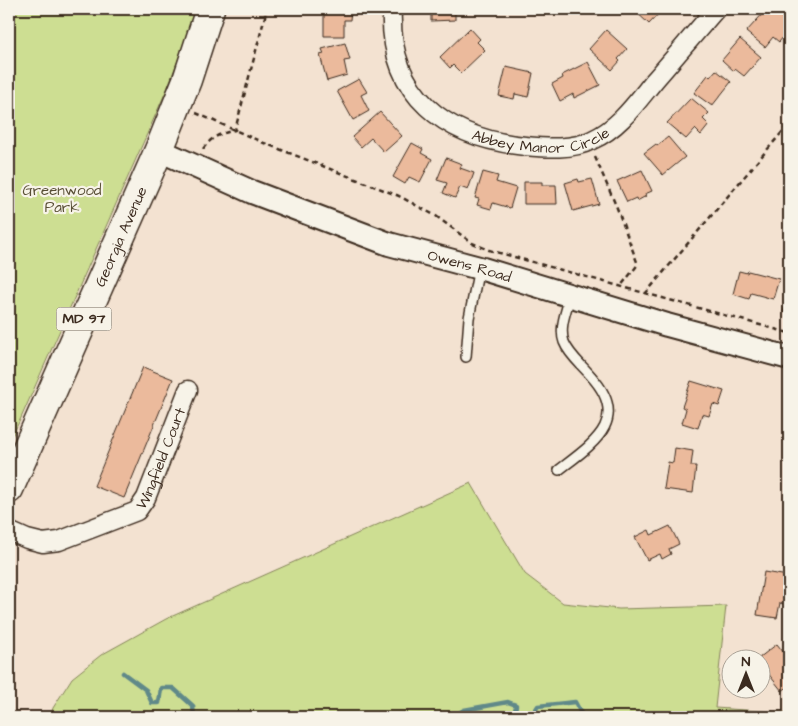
<svg xmlns="http://www.w3.org/2000/svg" width="798" height="726" viewBox="0 0 798 726" font-family="'Architects Daughter',sans-serif">
<style>
.green{fill:#cdde92;stroke:#848458}
.lines{fill:none;stroke-linecap:round;stroke-linejoin:round}
.stream{stroke:#608989;stroke-width:4.5}
.building{fill:#ebba9c;stroke:#3b2a1e}
.service-casing{stroke:#3b2a1e;stroke-width:12}
.minor-casing{stroke:#3b2a1e;stroke-width:21}
.tertiary-casing{stroke:#3b2a1e;stroke-width:26}
.primary-casing{stroke:#3b2a1e;stroke-width:31}
.path{stroke:#3b2a1e;stroke-width:2.5;stroke-dasharray:5 4;stroke-linecap:butt}
.service{stroke:#f7f3e8;stroke-width:9}
.minor{stroke:#f7f3e8;stroke-width:18}
.tertiary{stroke:#f7f3e8;stroke-width:22}
.primary{stroke:#f7f3e8;stroke-width:28}
.labels{text-anchor:middle;dominant-baseline:central;stroke-width:4.5;stroke-linejoin:round;paint-order:stroke}
.shield{fill:#f7f3e8;stroke:#73665b;stroke-width:1}
.shield-label{font-size:14px;font-weight:bold;fill:#3b2a1e}
.street-label{font-size:15px;fill:#3b2a1e;stroke:#f7f3e8}
.park-label{font-size:15px;fill:#584e35;stroke:#f7f3e8}
</style>
<rect width="100%" height="100%" fill="#f3e2d1"/>
<filter id="ink" filterUnits="userSpaceOnUse"><feTurbulence type="fractalNoise" baseFrequency=".02" numOctaves="2"/><feDisplacementMap in="SourceGraphic" scale="10" xChannelSelector="R" yChannelSelector="G"/><feConvolveMatrix kernelMatrix="1 2 1 2 8 2 1 2 1" color-interpolation-filters="sRGB"/></filter>
<g filter="url(#ink)">
<!-- green -->
<path class="green" d="M9 9H195L183 47 167 89 21 418 9 442Z
M471 483 525 574 563 603 619 609 726 606 715 708 789 713V717H50L53 708 72 678 101 655 166 619Z"/>
<g class="lines">
<!-- stream -->
<path class="stream" d="M123 673 146 690 152 703H159L161 688H173L193 706 194 717
M228 717 229 716 238 714 246 717
M453 717 464 710 508 702 516 705 514 717
M531 717 538 706 575 702 583 717"/>
</g>
<!-- building -->
<path class="building" d="M324 9H351L350 20H344V36H324Z
M431 9H455V20L431 21Z
M633 9H663L649 24Z
M767 9H771L789 23V30L779 42 773 37 765 47 746 32Z
M470 28 480 39 477 42 485 50 461 73 453 65 450 68 440 57Z
M606 30 627 49 618 59 620 61 612 70 589 49Z
M740 39 761 57 744 76 735 69 734 71 722 60Z
M345 43 350 60 344 61 347 75 327 81 320 55 324 54 322 49Z
M588 62 600 85 574 98 573 94 560 101 552 84 563 78 562 75Z
M506 67 533 73 528 97 515 94 514 99 499 96Z
M716 70 731 82 712 106 694 93 708 75 710 77Z
M359 79 367 92 361 95 369 111 353 120 337 91Z
M691 98 709 113 703 119 709 125 701 135 695 129 686 139 667 123Z
M380 112 402 136 384 152 371 138 361 147 352 137Z
M668 137 685 157 663 175 644 153 656 144 657 146Z
M412 143 423 149 421 153 432 159 420 182 409 177 405 184 393 177Z
M446 158 462 164 460 168 474 173 468 190 460 187 455 198 443 193 447 183 437 180Z
M642 170 652 191 645 194 646 196 637 201 636 198 627 202 617 181Z
M483 172 498 176 496 182 516 188 510 208 493 203 491 209 477 205 479 199 475 198Z
M578 179 579 182 592 179 599 204 573 211 565 183Z
M524 182H542V185H556L557 204H524Z
M739 271 747 273 748 271 779 279 773 299 751 293 749 299 733 294Z
M789 291V314L783 312Z
M143 367 173 379 124 498 94 486Z
M691 381 724 391 719 406 713 404 709 416 702 414 698 428 682 423 686 409 682 407Z
M675 448 693 451 691 466H696L693 493 664 489 668 462 673 463Z
M670 526 679 544 669 549 671 554 662 559 660 554 647 560 635 537 649 530 651 535Z
M764 572 788 576 784 604 780 603 777 618 757 615Z
M777 644 788 658 785 660 789 665V686L782 691 767 672 760 676V658H759Z"/>
<g class="lines">
<!-- service casing -->
<g class="service-casing">
<path id="service" d="M466 357 469 318 479 268
M559 470C594 443 631 420 591 376 582 365 569 355 564 342 559 328 566 311 570 297"/>
</g>
<!-- minor casing -->
<g class="minor-casing">
<g id="minor">
<path id="s1" d="M392 9C388 95 445 138 525 146 546 148 573 150 592 140 619 128 636 103 654 81 675 57 695 33 716 9"/>
<path id="s2" d="M9 531 27 539 43 543 59 541 137 511 146 498 188 390"/>
</g>
</g>
<!-- tertiary casing -->
<g class="tertiary-casing">
<g id="tertiary">
<path id="s3" d="M159 150 252 192 389 244 483 269 667 325 789 358"/>
</g>
</g>
<!-- primary casing -->
<g class="primary-casing">
<g id="primary">
<path id="s4" d="M9 489 159 150 187 80 210 9"/>
</g>
</g>
<!-- path -->
<path class="path" d="M196 113 264 143 399 196 436 216 472 243 489 250 789 333
M203 149C212 136 220 134 235 130L267 9
M595 157 617 208 637 262 636 267 620 287
M645 294 789 124"/>
<!-- service -->
<use href="#service" class="service"/>
<!-- minor -->
<use href="#minor" class="minor"/>
<!-- tertiary -->
<use href="#tertiary" class="tertiary"/>
<!-- primary -->
<use href="#primary" class="primary"/>
</g>
</g>
<g class="labels">
<!-- shield labels -->
<rect class="shield" x="56.5" y="307.5" width="55" height="23" rx="4"/>
<g class="shield-label">
<text x="84" y="319">MD 97</text>
</g>
<!-- street labels -->
<g class="street-label">
<text stroke="none"><textPath href="#s1" startOffset="231">Abbey Manor Circle</textPath></text>
<text stroke="none"><textPath href="#s4" startOffset="276">Georgia Avenue</textPath></text>
<text stroke="none"><textPath href="#s3" startOffset="332">Owens Road</textPath></text>
<text stroke="none"><textPath href="#s2" startOffset="194">Wingfield Court</textPath></text>
</g>
<!-- park labels -->
<g class="park-label">
<text x="62" y="190">Greenwood<tspan x="62" dy="17">Park</tspan></text>
</g>
</g>
<!-- margin -->
<rect width="798" height="726" fill="none" stroke="#f7f3e8" stroke-width="30"/>
<rect x="15" y="15" width="768" height="696" fill="none" stroke="#3b2a1e" stroke-width="2" filter="url(#ink)"/>
<!-- north arrow -->
<g transform="translate(746 674)"><circle r="24" fill="#f7f3e8" stroke="#aca397"/>
<path d="M0-4L9 19L0 12L-9 19Z" fill="#3b2a1e"/>
<text y="-8" font-size="14" font-weight="bold" text-anchor="middle" fill="#3b2a1e">N</text>
</g>
</svg>
